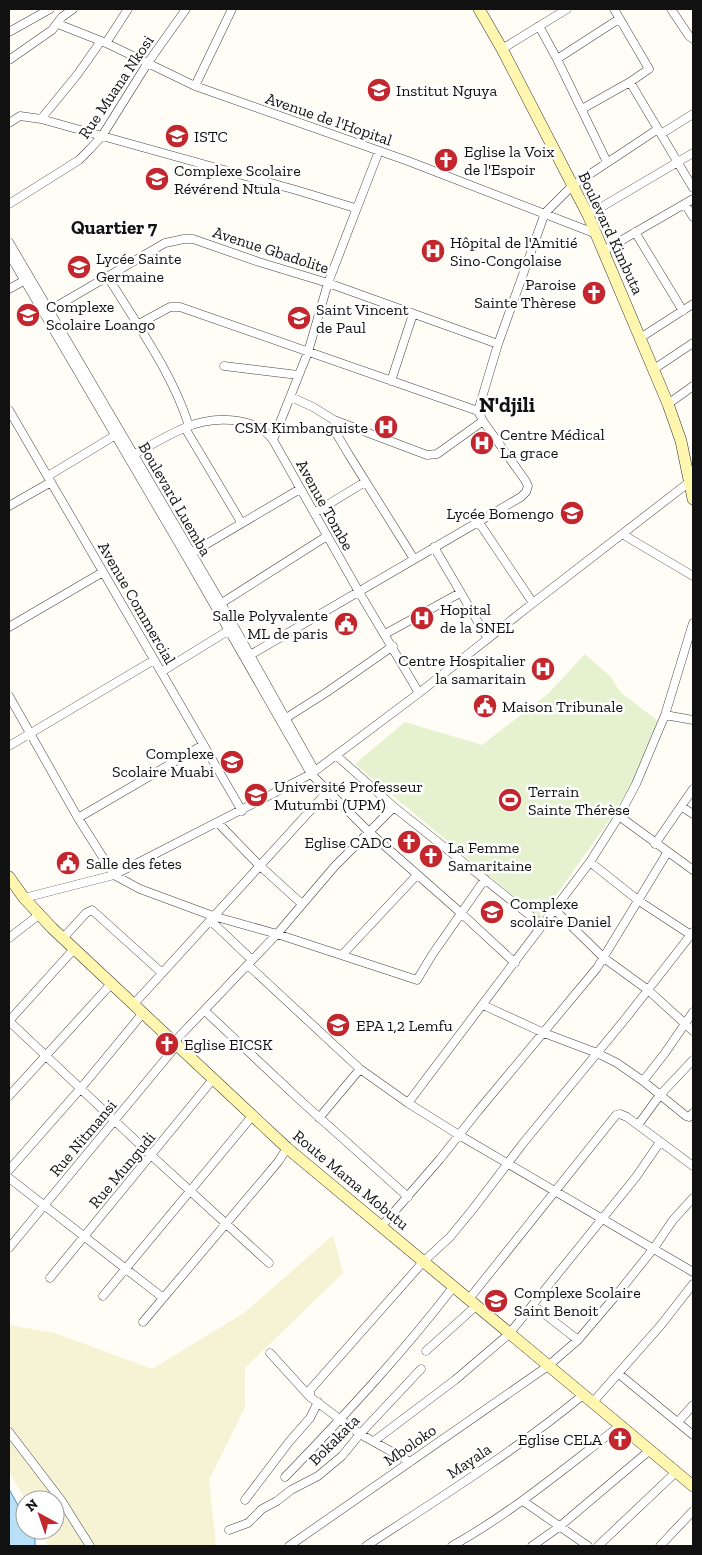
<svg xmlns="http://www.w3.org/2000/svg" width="702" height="1555" viewBox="0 0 702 1555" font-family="'Zilla Slab',serif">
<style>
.farmland{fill:#f6f3d4}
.pitch{fill:#e6f2cf}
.water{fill:#b9e0f7;stroke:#3f96cf}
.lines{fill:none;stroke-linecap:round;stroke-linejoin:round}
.street-casing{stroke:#444;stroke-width:9}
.secondary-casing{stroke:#333;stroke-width:12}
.street{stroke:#fff;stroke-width:8}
.secondary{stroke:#fff6b0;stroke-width:11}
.labels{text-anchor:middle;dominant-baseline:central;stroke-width:5;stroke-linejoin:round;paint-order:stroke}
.street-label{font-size:16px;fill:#111;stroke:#fff}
.poi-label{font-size:16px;fill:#111;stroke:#fff;text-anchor:start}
.quarter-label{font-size:19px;font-weight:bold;fill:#111;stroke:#fff}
.district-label{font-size:21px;font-weight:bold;fill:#111;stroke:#fff}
</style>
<rect width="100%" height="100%" fill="#fffdf5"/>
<!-- farmland -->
<path class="farmland" d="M333 1235 343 1273 245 1368V1407L209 1480 216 1546H46L48 1537 44 1530H55V1500H26L9 1472V1325L55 1333 152 1369 244 1313Z"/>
<!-- pitch -->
<path class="pitch" d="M585 654 610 676 620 692 658 721 635 778 608 822 540 918 355 764 405 722 482 745 548 694Z"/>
<!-- water -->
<path class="water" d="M9 1489 25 1518V1530H32L35 1534V1546H9Z"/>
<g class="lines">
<!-- street casing -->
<g class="street-casing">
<path id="street" d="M671 9 689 36 693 39
M58 24 106 43 195 86 408 161 594 233
M539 26 557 59 607 162
M9 32 50 9
M106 43 128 9
M502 49 567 9
M557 59 619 19
M9 60 52 30 62 17 73 9
M630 82 693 188
M195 86 232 9
M582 109 630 82 649 69 614 9
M41 119 77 75 101 41
M9 123 20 116 41 119 296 190 355 208
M661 134 693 114
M9 204 79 160 90 149 102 136 147 64 186 9
M685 204 693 217
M588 215 693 153
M635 232 683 311
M9 242 221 603 315 771
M603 251 693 199
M9 254 186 556 311 774 369 832 461 913 515 963
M108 277C137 325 172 372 189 426
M9 289 29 278
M45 313 165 243 184 239H193L259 262 328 283 498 344
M137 325 170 307H180L478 411
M640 338 693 304
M224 366 298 375
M654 369 693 343
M391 381 413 314
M291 397 313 407 334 420 427 455 437 454 483 421
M668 404 693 386
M9 410 242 811
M334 420 336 433 349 455 414 559
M185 428 241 522
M273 440 308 352 328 283 379 151
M130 457C147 447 166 436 184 428 212 416 254 415 273 440L359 592 419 693
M48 476 119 433
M9 506 51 482
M314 513 365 482
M478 521 533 603
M622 534 693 576
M434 547 488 639
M188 555 300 489
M217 606 327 536
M9 627 103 572
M385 634 460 593
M245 658 521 497 526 492 528 486 525 480 483 421 478 411 498 344 545 213 572 186 658 129
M161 672 231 629
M9 696 78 818 114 875 140 889 213 916 277 934 417 980 432 955 485 879
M665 715 693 720
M283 720 327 692 393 646
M9 746 154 660
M337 756 394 807 542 925
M682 807 693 814
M619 816 693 870
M78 818 203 745
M218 823 259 865 302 904
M655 844 693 789
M590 862 639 901 691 935
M24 898 114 875 311 774 419 693 533 603 692 480
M554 909 604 958 648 990 693 1031
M210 920 252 960
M9 938 40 914
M63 938 86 913 92 910 162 973
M342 955 417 875
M248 965 360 1069 408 1103 459 1135 693 1272
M133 1005 328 791
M483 1005 544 1033 597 1053 617 1063 643 1081
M205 1011 302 1102 408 1197
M693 1012 665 1053 643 1081 686 1116 689 1117 693 1113
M9 1021 152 1156 269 1263
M9 1021 74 949
M174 1042 277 934 335 866 394 807
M9 1096 111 984
M408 1103 590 862 619 816 636 784 665 715 693 623
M319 1118 360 1069
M638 1125 660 1095 693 1060
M9 1170 81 1088 143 1013
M9 1178 162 1297
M381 1227 440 1159 478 1111 597 968 667 853
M9 1248 177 1045
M50 1278 214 1078
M103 1296 253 1115
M469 1299 616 1115 620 1114 627 1117 693 1166
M533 1305 578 1340
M143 1322 278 1162 287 1148
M426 1351 476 1306
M270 1353 310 1397
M619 1374 693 1435
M593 1402 661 1325 693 1284
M678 1422 693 1405
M9 1432 61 1500 90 1546
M374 1441 455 1380 509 1334 636 1177 660 1142
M410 1462 360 1434 310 1397V1390L423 1262 450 1237 473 1209 524 1142 626 1018 693 932
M285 1477C344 1416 402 1354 454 1286
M245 1500 289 1442 310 1418 318 1402
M523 1501 588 1546
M229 1530 248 1523 262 1509 277 1501 291 1490 318 1476 342 1456 360 1434 421 1369
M289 1546 548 1366 578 1340 618 1293 654 1248 673 1220 693 1198
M366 1546C440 1498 515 1451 583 1395
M452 1546C513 1512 566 1467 621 1425
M532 1546 559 1527 650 1450
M598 1546 676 1472
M660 1546 693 1511"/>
</g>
<!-- secondary casing -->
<g class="secondary-casing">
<path id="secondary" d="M479 9 502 49 588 215 668 404 681 441 693 499
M9 877 24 898 52 928 287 1148 693 1486"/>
</g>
<!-- street -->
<use href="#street" class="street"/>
<!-- secondary -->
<use href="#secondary" class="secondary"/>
</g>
<!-- icons -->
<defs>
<g id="school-disc" transform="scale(1.25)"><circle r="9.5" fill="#c4262e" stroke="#fff"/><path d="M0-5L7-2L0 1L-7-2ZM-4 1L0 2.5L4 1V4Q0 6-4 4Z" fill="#fff"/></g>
<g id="university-disc" transform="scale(1.25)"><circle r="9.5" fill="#c4262e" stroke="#fff"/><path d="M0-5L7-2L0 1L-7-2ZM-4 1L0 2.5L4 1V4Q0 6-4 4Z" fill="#fff"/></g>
<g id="church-disc" transform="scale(1.25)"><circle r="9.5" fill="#c4262e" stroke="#fff"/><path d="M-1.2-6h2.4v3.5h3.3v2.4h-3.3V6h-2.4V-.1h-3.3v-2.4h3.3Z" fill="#fff"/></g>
<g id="hospital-disc" transform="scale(1.25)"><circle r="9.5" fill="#c4262e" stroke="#fff"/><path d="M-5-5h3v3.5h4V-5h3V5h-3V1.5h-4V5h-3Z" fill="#fff"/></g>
<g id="civic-disc" transform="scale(1.25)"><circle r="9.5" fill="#c4262e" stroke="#fff"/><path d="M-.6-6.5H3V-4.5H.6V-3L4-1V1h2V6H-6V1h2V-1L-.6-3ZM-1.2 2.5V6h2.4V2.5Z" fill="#fff"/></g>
<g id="stadium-disc" transform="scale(1.25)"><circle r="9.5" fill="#c4262e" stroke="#fff"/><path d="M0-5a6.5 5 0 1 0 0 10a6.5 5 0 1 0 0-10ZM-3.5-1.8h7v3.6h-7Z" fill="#fff"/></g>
</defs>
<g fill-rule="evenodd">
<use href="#school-disc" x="379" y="90"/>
<use href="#university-disc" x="177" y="136"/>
<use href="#church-disc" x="446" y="160"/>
<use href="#school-disc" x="157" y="179"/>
<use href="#hospital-disc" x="433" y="251"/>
<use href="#school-disc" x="79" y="267"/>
<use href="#church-disc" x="594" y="293"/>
<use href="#school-disc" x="28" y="315"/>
<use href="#school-disc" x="299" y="318"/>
<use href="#hospital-disc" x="386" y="427"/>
<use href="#hospital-disc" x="482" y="443"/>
<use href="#school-disc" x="572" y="513"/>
<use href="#hospital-disc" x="422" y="618"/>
<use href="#civic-disc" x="346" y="624"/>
<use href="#hospital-disc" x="543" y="669"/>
<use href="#civic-disc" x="485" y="706"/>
<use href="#school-disc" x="232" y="762"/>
<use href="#university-disc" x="256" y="795"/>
<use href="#stadium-disc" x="510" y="800"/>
<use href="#church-disc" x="409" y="842"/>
<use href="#church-disc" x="431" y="856"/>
<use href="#civic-disc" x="68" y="863"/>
<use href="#school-disc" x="492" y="912"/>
<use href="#school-disc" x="338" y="1025"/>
<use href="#church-disc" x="167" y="1044"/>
<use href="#school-disc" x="496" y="1301"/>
<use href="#church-disc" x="620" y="1439"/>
</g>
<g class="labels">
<!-- street labels -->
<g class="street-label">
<text transform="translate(116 87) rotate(-56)">Rue Muana Nkosi</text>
<text transform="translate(329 119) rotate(19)">Avenue de l'Hopital</text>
<text transform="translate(611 233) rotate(65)">Boulevard Kimbuta</text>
<text transform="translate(271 250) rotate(18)">Avenue Gbadolite</text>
<text transform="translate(175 499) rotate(60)">Boulevard Luemba</text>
<text transform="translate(325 505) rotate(61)">Avenue Tombe</text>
<text transform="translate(137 603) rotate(60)">Avenue Commercial</text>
<text transform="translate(83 1138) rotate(-50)">Rue Nitmansi</text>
<text transform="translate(122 1170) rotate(-50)">Rue Mungudi</text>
<text transform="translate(351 1180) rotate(40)">Route Mama Mobutu</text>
<text transform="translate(334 1440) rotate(-45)">Bokakata</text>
<text transform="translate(410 1445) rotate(-35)">Mboloko</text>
<text transform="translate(469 1461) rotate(-34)">Mayala</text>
</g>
<!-- poi labels -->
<g class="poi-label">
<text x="396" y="90">Institut Nguya</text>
<text x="194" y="136">ISTC</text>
<text x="464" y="151">Eglise la Voix<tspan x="464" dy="18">de l'Espoir</tspan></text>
<text x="174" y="170">Complexe Scolaire<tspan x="174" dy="18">Révérend Ntula</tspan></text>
<text x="450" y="242">Hôpital de l'Amitié<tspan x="450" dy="18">Sino-Congolaise</tspan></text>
<text x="96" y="258">Lycée Sainte<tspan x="96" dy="18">Germaine</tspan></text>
<text x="576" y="284" text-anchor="end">Paroise<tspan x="576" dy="18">Sainte Thèrese</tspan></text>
<text x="46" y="306">Complexe<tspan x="46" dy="18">Scolaire Loango</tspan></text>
<text x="316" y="309">Saint Vincent<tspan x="316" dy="18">de Paul</tspan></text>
<text x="368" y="427" text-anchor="end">CSM Kimbanguiste</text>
<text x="500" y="434">Centre Médical<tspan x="500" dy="18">La grace</tspan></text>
<text x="554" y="513" text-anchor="end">Lycée Bomengo</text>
<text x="440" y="609">Hopital<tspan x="440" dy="18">de la SNEL</tspan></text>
<text x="328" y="615" text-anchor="end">Salle Polyvalente<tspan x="328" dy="18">ML de paris</tspan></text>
<text x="526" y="660" text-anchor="end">Centre Hospitalier<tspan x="526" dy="18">la samaritain</tspan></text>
<text x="502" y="706">Maison Tribunale</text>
<text x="214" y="753" text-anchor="end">Complexe<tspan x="214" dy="18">Scolaire Muabi</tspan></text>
<text x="274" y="786">Université Professeur<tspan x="274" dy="18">Mutumbi (UPM)</tspan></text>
<text x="528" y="791">Terrain<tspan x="528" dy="18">Sainte Thérèse</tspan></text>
<text x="392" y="842" text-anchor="end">Eglise CADC</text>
<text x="448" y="847">La Femme<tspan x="448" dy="18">Samaritaine</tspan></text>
<text x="86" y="863">Salle des fetes</text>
<text x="510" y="903">Complexe<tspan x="510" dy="18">scolaire Daniel</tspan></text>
<text x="356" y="1025">EPA 1,2 Lemfu</text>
<text x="184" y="1044">Eglise EICSK</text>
<text x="514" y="1292">Complexe Scolaire<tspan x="514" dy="18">Saint Benoit</tspan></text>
<text x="602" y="1439" text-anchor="end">Eglise CELA</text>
</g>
<!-- quarter labels -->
<g class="quarter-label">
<text x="114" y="227">Quartier 7</text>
</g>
<!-- district labels -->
<g class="district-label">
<text x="507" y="404">N'djili</text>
</g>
</g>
<!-- border -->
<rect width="702" height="1555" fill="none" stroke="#111111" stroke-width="20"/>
<!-- north arrow -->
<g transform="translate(40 1515) rotate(320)"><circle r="24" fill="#ffffff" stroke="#a0a0a0"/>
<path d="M0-4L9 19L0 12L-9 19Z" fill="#c4262e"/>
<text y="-8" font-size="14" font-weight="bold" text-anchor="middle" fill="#111111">N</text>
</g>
</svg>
